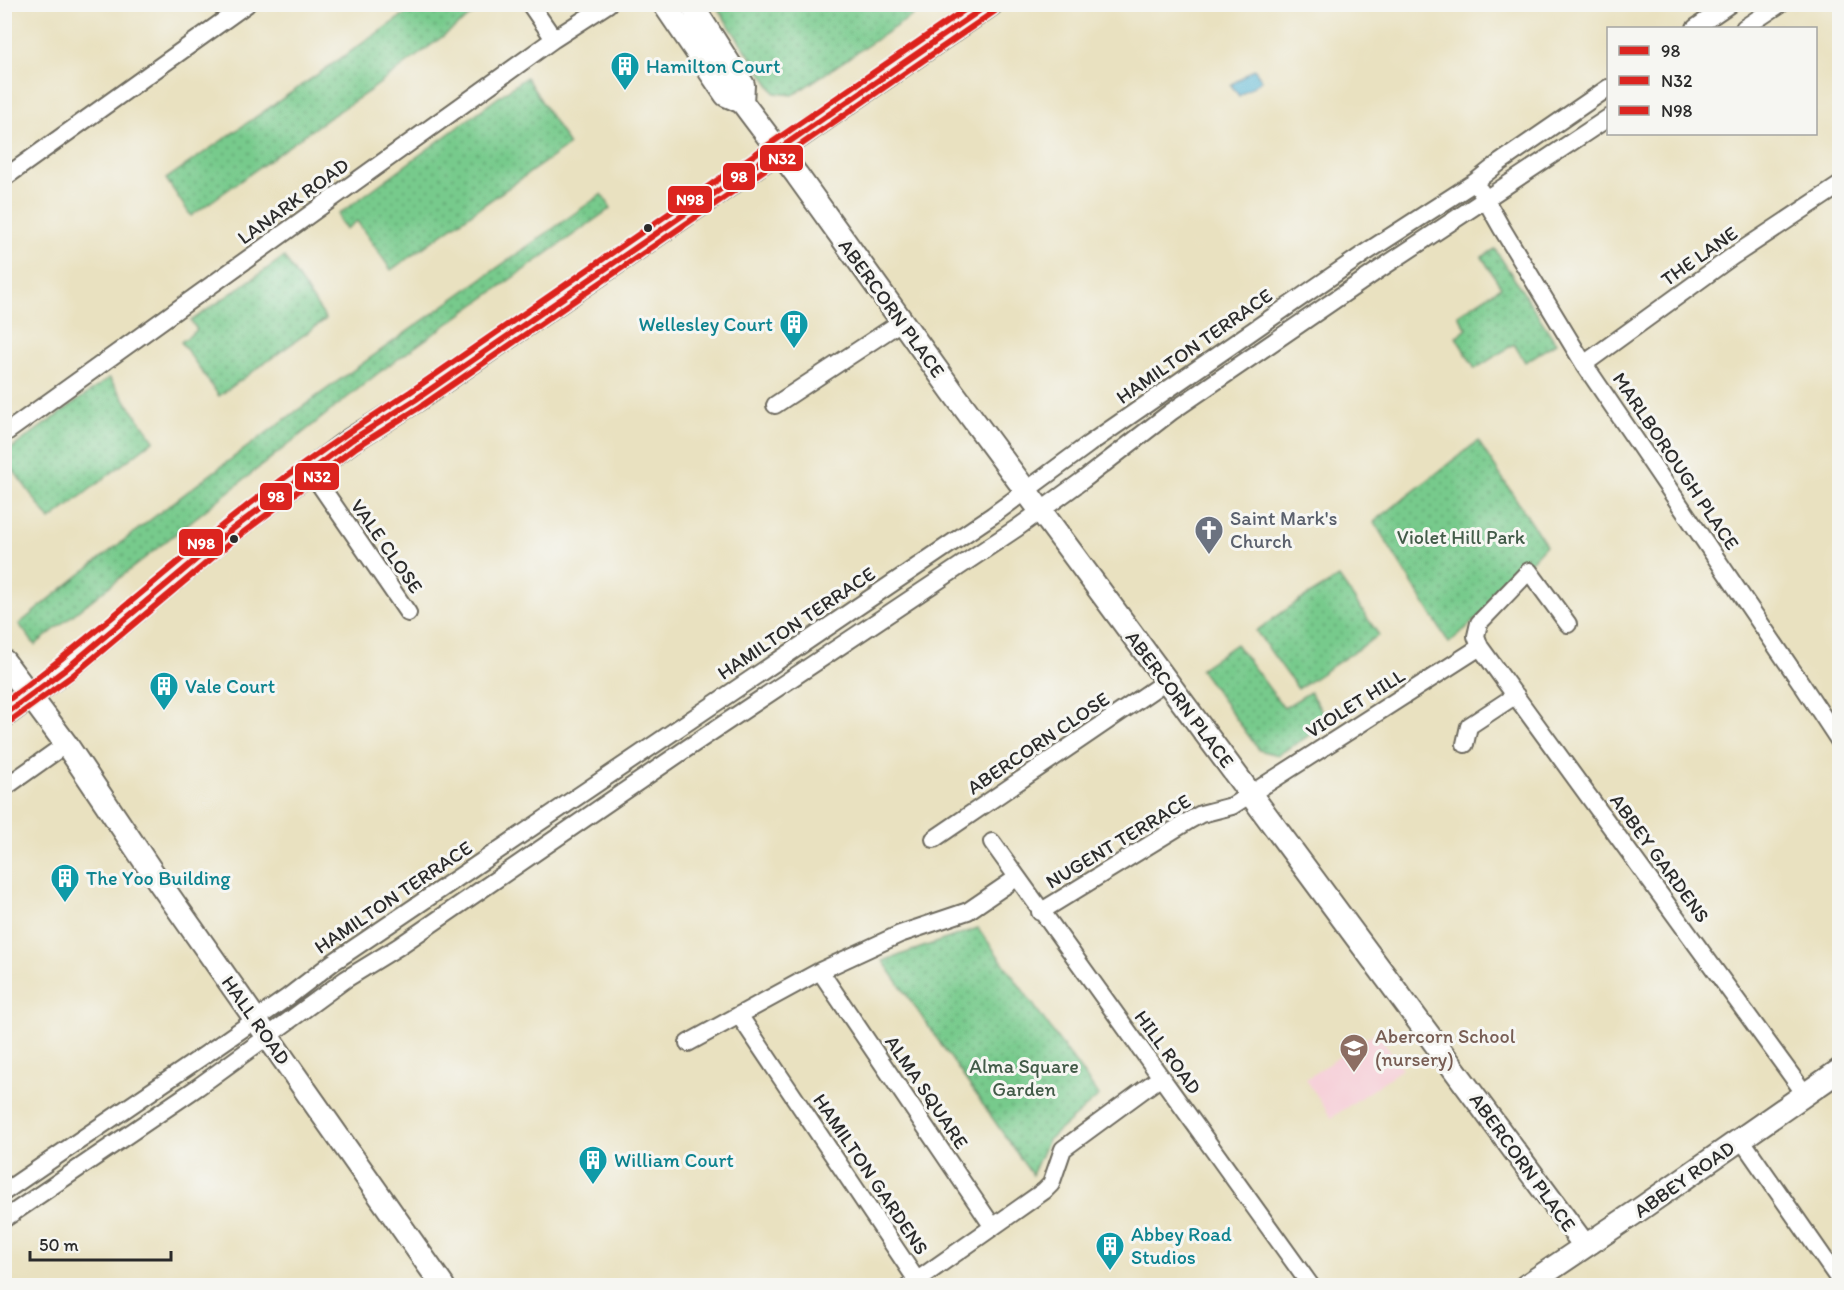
<svg xmlns="http://www.w3.org/2000/svg" width="1844" height="1290" viewBox="0 0 1844 1290" font-family="Itim,sans-serif">
<style>
.built{fill:#f6cfd8}
.green{fill:url(#green-dots);stroke:#517a5c;stroke-width:1.5}
.water{fill:#56b6d4;stroke:#407080;stroke-width:1.5}
.lines{fill:none;stroke-linecap:round;stroke-linejoin:round}
.street-casing{stroke:#6e6b5f;stroke-width:20}
.secondary-casing{stroke:#6e6b5f;stroke-width:26}
.primary-casing{stroke:#6e6b5f;stroke-width:28}
.street{stroke:#fff;stroke-width:16}
.secondary{stroke:#fff;stroke-width:22}
.primary{stroke:#fff;stroke-width:26}
.bus-1-casing{stroke:#f6f6f2;stroke-width:10}
.bus-2-casing{stroke:#f6f6f2;stroke-width:10}
.bus-3-casing{stroke:#f6f6f2;stroke-width:10}
.bus-1{stroke:#dc241f;stroke-width:6}
.bus-2{stroke:#dc241f;stroke-width:6}
.bus-3{stroke:#dc241f;stroke-width:6}
.bus-dot{fill:#2b2b2b;stroke:#f6f6f2;stroke-width:2}
.labels{text-anchor:middle;dominant-baseline:central;stroke-width:6;stroke-linejoin:round;paint-order:stroke}
.culture-label{font-size:20px;fill:#0d838f;stroke:#f6f6f2;text-anchor:start}
.street-label{font-size:20px;fill:#2b2b2b;stroke:#f6f6f2}
.worship-label{font-size:20px;fill:#5b616d;stroke:#f6f6f2;text-anchor:start}
.park-label{font-size:20px;fill:#425b48;stroke:#f6f6f2}
.education-label{font-size:20px;fill:#785e54;stroke:#f6f6f2;text-anchor:start}
.line-badge{stroke:#f6f6f2;stroke-width:2}
.badge-label{font-size:16px;text-anchor:middle;font-weight:bold;fill:#fff}
</style>
<defs>
<pattern id="green-dots" width="8" height="8" patternUnits="userSpaceOnUse" patternTransform="scale(1.5)"><rect width="8" height="8" fill="#77ca8c"/><path d="M2 2h.1M6 6h.1" fill="none" stroke="#62a473" stroke-width="1.8" stroke-linecap="round"/></pattern>
</defs>
<rect width="100%" height="100%" fill="#f6f6f2"/>
<filter id="ink" filterUnits="userSpaceOnUse"><feTurbulence type="fractalNoise" baseFrequency=".0167" numOctaves="2"/><feDisplacementMap in="SourceGraphic" scale="12" xChannelSelector="R" yChannelSelector="G"/><feConvolveMatrix kernelMatrix="1 2 1 2 8 2 1 2 1" color-interpolation-filters="sRGB"/></filter>
<filter id="wash" filterUnits="userSpaceOnUse"><feTurbulence type="fractalNoise" baseFrequency=".008" numOctaves="4" result="noise"/><feDisplacementMap in="SourceGraphic" scale="24" xChannelSelector="R" yChannelSelector="G"/><feGaussianBlur stdDeviation="1.35" result="paint"/><feColorMatrix in="noise" values="0 0 0 0 0 0 0 0 0 0 0 0 0 0 0 0 0 1.4 0 .05"/><feComposite in="paint" operator="in"/></filter>
<g filter="url(#wash)">
<rect width="100%" height="100%" fill="#e9e1c0"/>
<!-- built -->
<path class="built" d="M1377 1031 1402 1069 1331 1118 1306 1079Z"/>
<!-- green -->
<path class="green" d="M418 5H485L371 90 324 121 191 216 166 179Z
M715 5H928L793 95 775 93Z
M526 77 569 145 391 270 357 221 346 229 340 221 339 214Z
M602 194 611 208 377 374 35 645 19 624C205 471 405 333 602 194Z
M1495 249 1556 343 1525 362 1514 344 1475 369 1456 337 1467 329 1458 315 1501 287 1482 257Z
M284 257 326 319 219 396 181 342 197 330 191 321Z
M109 378 154 440 50 520 5 459V453Z
M1478 441 1546 545 1481 615 1449 643 1374 522Z
M1339 577 1379 635 1298 689 1256 631 1296 603Z
M1236 644 1284 708 1310 692 1329 723 1278 755 1259 750 1200 669Z
M978 928 1099 1096 1048 1140 1032 1175 883 961Z"/>
<!-- water -->
<path class="water" d="M1254 69 1262 80 1239 96 1231 85Z"/>
</g>
<g filter="url(#ink)">
<g class="lines">
<!-- street casing -->
<g class="street-casing">
<path id="street" d="M530 4 554 39
M1695 28 1730 4
M1744 28 1780 4
M4 178 247 4
M1480 190 1501 227 1584 364 1801 683 1840 742
M1584 364 1733 256 1840 185
M775 405 901 322
M4 434 554 39 608 4
M311 472 408 613
M1568 624 1529 571 1479 623 1476 636 1480 647 1805 1094
M1465 744 1469 726 1516 695
M4 788 66 744
M934 839 1166 681
M992 842 1311 1286
M1040 912 1190 820 1201 814 1232 806 1480 647
M820 971 993 1227
M739 1015 916 1279
M688 1043 820 971 900 934 968 911 1012 881 1017 880
M1741 1139 1840 1281
M4 1192 212 1050 288 997 332 963 993 515 1089 444 1365 253 1475 182 1499 163 1608 88
M4 1219 198 1087 346 979 398 947 683 751 1017 528 1083 480 1171 412 1377 271 1608 118
M909 1286 1044 1191 1051 1184 1063 1149 1161 1077"/>
</g>
<!-- secondary casing -->
<g class="secondary-casing">
<path id="secondary" d="M664 4 726 95 742 102 797 175 952 391 1585 1246
M691 4 743 85 742 102
M4 661 66 744 150 869 443 1286
M1526 1286 1636 1212 1840 1070"/>
</g>
<!-- primary casing -->
<g class="primary-casing">
<path id="primary" d="M4 715 66 669 230 531 350 441 415 400 990 4"/>
</g>
<!-- street -->
<use href="#street" class="street"/>
<!-- secondary -->
<use href="#secondary" class="secondary"/>
<!-- primary -->
<use href="#primary" class="primary"/>
<!-- bus-1 casing -->
<g class="bus-1-casing">
<path id="bus-1" d="M4 715 66 669 230 531 350 441 415 400 989 4"/>
</g>
<!-- bus-2 casing -->
<g class="bus-2-casing">
<path id="bus-2" d="M9 722 72 676 236 538 355 448 420 407 995 11"/>
</g>
<!-- bus-3 casing -->
<g class="bus-3-casing">
<path id="bus-3" d="M4 703C80 647 150 584 224 524 283 477 346 433 410 392L973 4"/>
</g>
<!-- bus-1 -->
<use href="#bus-1" class="bus-1"/>
<!-- bus-2 -->
<use href="#bus-2" class="bus-2"/>
<!-- bus-3 -->
<use href="#bus-3" class="bus-3"/>
</g>
</g>
<!-- icons -->
<defs>
<g id="building-pin" transform="scale(1.5)"><path d="M0 17L-7.5 6A9.5 9.5 0 1 1 7.5 6Z" fill="#0f9aa8" stroke="#f6f6f2"/><path d="M-4-6H4V6H1V3H-1V6H-4ZM-2.5-4.3h1.7v1.8h-1.7ZM.8-4.3h1.7v1.8H.8ZM-2.5-1h1.7V.8h-1.7ZM.8-1h1.7V.8H.8Z" fill="#fff"/></g>
<g id="church-pin" transform="scale(1.5)"><path d="M0 17L-7.5 6A9.5 9.5 0 1 1 7.5 6Z" fill="#6b7280" stroke="#f6f6f2"/><path d="M-1.2-6h2.4v3.5h3.3v2.4h-3.3V6h-2.4V-.1h-3.3v-2.4h3.3Z" fill="#fff"/></g>
<g id="school-pin" transform="scale(1.5)"><path d="M0 17L-7.5 6A9.5 9.5 0 1 1 7.5 6Z" fill="#8d6e63" stroke="#f6f6f2"/><path d="M0-5L7-2L0 1L-7-2ZM-4 1L0 2.5L4 1V4Q0 6-4 4Z" fill="#fff"/></g>
</defs>
<g fill-rule="evenodd">
<use href="#building-pin" x="625" y="66"/>
<use href="#building-pin" x="794" y="324"/>
<use href="#church-pin" x="1209" y="530"/>
<use href="#building-pin" x="164" y="686"/>
<use href="#building-pin" x="65" y="878"/>
<use href="#school-pin" x="1354" y="1048"/>
<use href="#building-pin" x="593" y="1160"/>
<use href="#building-pin" x="1110" y="1246"/>
</g>
<!-- markers -->
<g class="bus-dot">
<circle cx="648" cy="228" r="5"/>
<circle cx="234" cy="539" r="5"/>
</g>
<g class="labels">
<!-- culture labels -->
<g class="culture-label">
<text x="646" y="66">Hamilton Court</text>
<text x="773" y="324" text-anchor="end">Wellesley Court</text>
<text x="185" y="686">Vale Court</text>
<text x="86" y="878">The Yoo Building</text>
<text x="614" y="1160">William Court</text>
<text x="1131" y="1234">Abbey Road<tspan x="1131" dy="23">Studios</tspan></text>
</g>
<!-- street labels -->
<g class="street-label">
<text transform="translate(293 201) rotate(-36)">LANARK ROAD</text>
<text transform="translate(1699 256) rotate(-35)">THE LANE</text>
<text transform="translate(892 308) rotate(54)">ABERCORN PLACE</text>
<text transform="translate(1194 346) rotate(-35)">HAMILTON TERRACE</text>
<text transform="translate(1676 461) rotate(56)">MARLBOROUGH PLACE</text>
<text transform="translate(387 546) rotate(55)">VALE CLOSE</text>
<text transform="translate(796 623) rotate(-34)">HAMILTON TERRACE</text>
<text transform="translate(1180 699) rotate(53)">ABERCORN PLACE</text>
<text transform="translate(1355 703) rotate(-32)">VIOLET HILL</text>
<text transform="translate(1038 743) rotate(-34)">ABERCORN CLOSE</text>
<text transform="translate(1118 841) rotate(-31)">NUGENT TERRACE</text>
<text transform="translate(1660 858) rotate(54)">ABBEY GARDENS</text>
<text transform="translate(393 897) rotate(-34)">HAMILTON TERRACE</text>
<text transform="translate(256 1020) rotate(55)">HALL ROAD</text>
<text transform="translate(1168 1052) rotate(54)">HILL ROAD</text>
<text transform="translate(927 1092) rotate(56)">ALMA SQUARE</text>
<text transform="translate(1523 1162) rotate(54)">ABERCORN PLACE</text>
<text transform="translate(871 1174) rotate(56)">HAMILTON GARDENS</text>
<text transform="translate(1684 1179) rotate(-35)">ABBEY ROAD</text>
</g>
<!-- worship labels -->
<g class="worship-label">
<text x="1230" y="518">Saint Mark's<tspan x="1230" dy="23">Church</tspan></text>
</g>
<!-- park labels -->
<g class="park-label">
<text x="1461" y="537">Violet Hill Park</text>
<text x="1024" y="1066">Alma Square<tspan x="1024" dy="23">Garden</tspan></text>
</g>
<!-- education labels -->
<g class="education-label">
<text x="1375" y="1036">Abercorn School<tspan x="1375" dy="23">(nursery)</tspan></text>
</g>
</g>
<g class="line-badge">
<rect x="759" y="144" width="45" height="28" rx="6" fill="#dc241f"/>
<rect x="722" y="162" width="34" height="29" rx="6" fill="#dc241f"/>
<rect x="667" y="185" width="46" height="29" rx="6" fill="#dc241f"/>
<rect x="294" y="462" width="46" height="29" rx="6" fill="#dc241f"/>
<rect x="259" y="482" width="34" height="29" rx="6" fill="#dc241f"/>
<rect x="178" y="528" width="46" height="29" rx="6" fill="#dc241f"/>
</g>
<g class="badge-label">
<text x="782" y="164">N32</text>
<text x="739" y="182">98</text>
<text x="690" y="205">N98</text>
<text x="317" y="482">N32</text>
<text x="276" y="502">98</text>
<text x="201" y="549">N98</text>
</g>
<!-- margin -->
<rect width="1844" height="1290" fill="none" stroke="#f6f6f2" stroke-width="24"/>
<!-- legend -->
<rect x="1607" y="27" width="210" height="108" fill="#f6f6f2" stroke="#a5a5a2" stroke-width="1.5"/>
<rect x="1619" y="46" width="30" height="9" fill="#dc241f" stroke="#a5a5a2" stroke-width="1.5"/>
<text x="1661" y="57" font-size="18" fill="#2b2b2b">98</text>
<rect x="1619" y="76" width="30" height="9" fill="#dc241f" stroke="#a5a5a2" stroke-width="1.5"/>
<text x="1661" y="87" font-size="18" fill="#2b2b2b">N32</text>
<rect x="1619" y="106" width="30" height="9" fill="#dc241f" stroke="#a5a5a2" stroke-width="1.5"/>
<text x="1661" y="117" font-size="18" fill="#2b2b2b">N98</text>
<!-- scale -->
<path d="M30 1251v9h141v-9" fill="none" stroke="#2b2b2b" stroke-width="3"/>
<text x="39" y="1251" font-size="18" fill="#2b2b2b" stroke="#f6f6f2" stroke-width="4.5" paint-order="stroke">50 m</text>
</svg>
